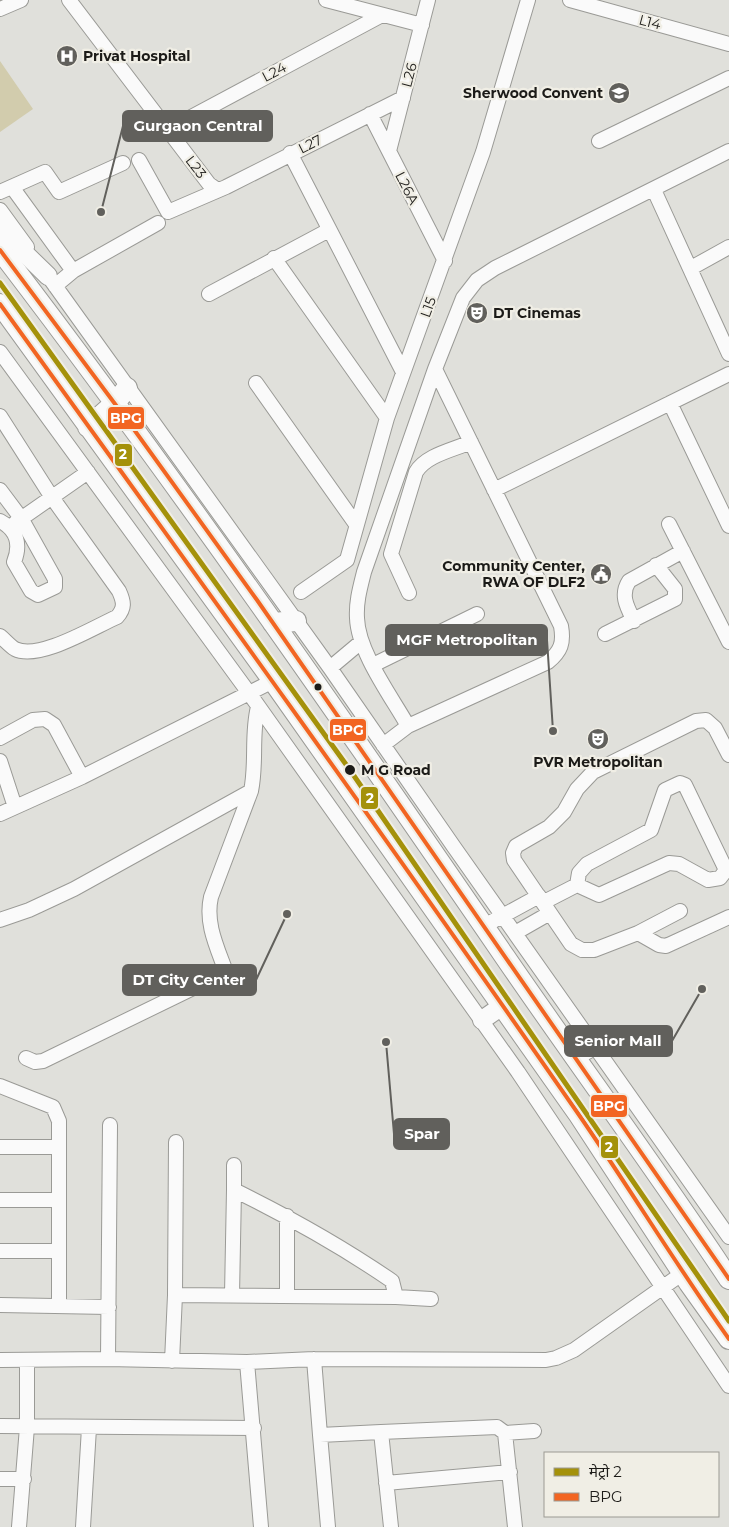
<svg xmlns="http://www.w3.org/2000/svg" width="729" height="1527" viewBox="0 0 729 1527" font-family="Montserrat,'Noto Sans Devanagari',sans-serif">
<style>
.garden{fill:#d2ccad}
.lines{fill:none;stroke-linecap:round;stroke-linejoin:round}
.minor-casing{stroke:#9a9a96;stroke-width:16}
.major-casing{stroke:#9a9a96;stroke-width:20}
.highway-casing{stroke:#9a9a96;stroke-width:22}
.minor{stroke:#fafafa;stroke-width:14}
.major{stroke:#fafafa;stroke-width:18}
.highway{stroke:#fafafa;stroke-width:20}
.bus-1-casing{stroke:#f0eee5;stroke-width:8}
.bus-1{stroke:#f26522;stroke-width:4}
.metro-1-casing{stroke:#f0eee5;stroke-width:9}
.metro-1{stroke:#a4910a;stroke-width:5}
.bus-dot{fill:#1c1b18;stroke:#f0eee5;stroke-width:2}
.labels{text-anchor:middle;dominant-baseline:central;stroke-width:4.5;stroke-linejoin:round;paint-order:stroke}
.street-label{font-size:14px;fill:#1c1b18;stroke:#f0eee5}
.poi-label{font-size:14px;font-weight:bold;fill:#1c1b18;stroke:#f0eee5;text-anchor:start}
.stop-label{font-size:14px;font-weight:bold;fill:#1c1b18;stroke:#f0eee5;text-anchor:start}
.leader{fill:none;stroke:#61605c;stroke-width:2}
.callout-dot{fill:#61605c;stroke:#f0eee5;stroke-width:2}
.callout{fill:#61605c;stroke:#61605c;stroke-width:2}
.callout-label{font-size:15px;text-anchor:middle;font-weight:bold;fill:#fff}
.line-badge{stroke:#f0eee5;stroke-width:2}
.badge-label{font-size:14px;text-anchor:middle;font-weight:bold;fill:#fff}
</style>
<rect width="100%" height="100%" fill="#e0e0db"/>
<!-- garden -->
<path class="garden" d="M0 61 33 109 0 132Z"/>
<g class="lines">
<!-- minor casing -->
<g class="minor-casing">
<path id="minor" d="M69 0 209 184 216 189
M326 0 422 25
M570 0 729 44
M0 9 21 0
M370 114 445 261
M167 130 382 15
M599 141 729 78
M389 151 428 0
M290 153 403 372
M139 160 168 212 226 187 403 98
M12 187 73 271
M654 190 729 354
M0 192 45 172 59 192 123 163
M0 210 27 247
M274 258 387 418
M691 268 729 247
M43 269 330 668 454 847 729 1237
M55 286 73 271 158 223
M209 294 329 230
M0 352 249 693 518 1072 729 1386
M256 383 355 523
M670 403 729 526
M0 416 51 496 119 591C124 602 125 608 117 617 94 627 39 661 15 649 10 646 5 640 0 636
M0 490 21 518 55 579V587L38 595 31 591 14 562C21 544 17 530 0 521
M494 490 729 374
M15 523 88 472
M669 524 729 642
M301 592 347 560 387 418 483 152 528 0
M409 593 391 554 416 472C426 455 453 450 471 442
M634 621C627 607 620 595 629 581L683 551
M605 634 675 599V589L656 565
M373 665 477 614
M330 668 361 642
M408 726C391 696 358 652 357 618 356 602 360 588 364 572L435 369 463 298 477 280 495 268 729 151
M0 738 33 720 45 719 54 725 82 777
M383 745 408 726 548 662C561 651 564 643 561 626L435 369
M729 755 715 728 706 720 696 721 593 772 577 789 564 812 549 827 516 846 513 853 514 860 571 944 582 950H594L638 933 659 945 666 946 729 917
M0 761 15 807
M0 814 82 777 273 681
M544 902 577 885 579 873 587 864 651 830 665 790 680 783 685 785 726 870 720 878 708 880 679 864 669 863 599 895 577 885
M0 920 29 910 74 889 251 791
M484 926 539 896
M515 933 550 913
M638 933 680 911
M26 1058 35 1062 43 1061 226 972C217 947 205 923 211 897L251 791C257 763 251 734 258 707
M0 1086 53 1107 59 1121V1305
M0 1147H59
M234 1165V1190
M0 1200H59
M0 1251H58
M175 1295 176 1142
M287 1296V1216
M396 1297 431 1299
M0 1305 109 1307
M108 1359 110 1125
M314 1359 320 1435 381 1432 391 1527
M0 1360 108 1359 247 1362 314 1359 546 1360 556 1358 574 1350 683 1273
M172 1361 175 1295 396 1297 392 1281C341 1246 289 1217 234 1190L232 1295
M247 1362 261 1527
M0 1426 254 1428
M381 1432 497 1427 505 1433 515 1527
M505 1433 534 1431
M320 1435 328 1527
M0 1479H24
M386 1483 510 1472
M19 1527 27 1427V1360
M83 1527 89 1428"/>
</g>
<!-- major casing -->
<g class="major-casing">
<path id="major" d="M0 226 9 238 48 276
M482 1020 502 1006
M574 1057 594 1046"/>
</g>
<!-- highway casing -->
<g class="highway-casing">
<path id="highway" d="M0 250C176 480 341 718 505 957 579 1065 657 1170 729 1279
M0 304 273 681 579 1115 689 1283 729 1339
M88 427 115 403 127 388
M273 623 296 621"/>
</g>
<!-- minor -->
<use href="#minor" class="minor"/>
<!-- major -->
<use href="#major" class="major"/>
<!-- highway -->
<use href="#highway" class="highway"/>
<!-- bus-1 casing -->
<g class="bus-1-casing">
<path id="bus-1" d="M0 250 130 424 257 600 729 1279
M0 304C194 572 388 840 577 1112 629 1187 676 1265 729 1339"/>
</g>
<!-- bus-1 -->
<use href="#bus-1" class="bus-1"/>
<!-- metro-1 casing -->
<g class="metro-1-casing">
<path id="metro-1" d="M0 283 350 770 729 1321"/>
</g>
<!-- metro-1 -->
<use href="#metro-1" class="metro-1"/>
</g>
<!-- icons -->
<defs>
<g id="hospital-disc" transform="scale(1.125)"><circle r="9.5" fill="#61605c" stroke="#f0eee5"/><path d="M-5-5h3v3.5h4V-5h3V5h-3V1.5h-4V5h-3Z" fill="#fff"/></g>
<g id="school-disc" transform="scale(1.125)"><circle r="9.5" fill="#61605c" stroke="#f0eee5"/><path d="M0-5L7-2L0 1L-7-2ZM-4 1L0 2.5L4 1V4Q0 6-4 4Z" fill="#fff"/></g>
<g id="theatre-disc" transform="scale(1.125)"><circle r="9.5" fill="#61605c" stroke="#f0eee5"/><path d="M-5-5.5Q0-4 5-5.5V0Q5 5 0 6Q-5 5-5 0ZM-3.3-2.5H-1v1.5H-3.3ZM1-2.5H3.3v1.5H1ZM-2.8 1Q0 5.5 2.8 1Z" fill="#fff"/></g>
<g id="civic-disc" transform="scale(1.125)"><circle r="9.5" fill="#61605c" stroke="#f0eee5"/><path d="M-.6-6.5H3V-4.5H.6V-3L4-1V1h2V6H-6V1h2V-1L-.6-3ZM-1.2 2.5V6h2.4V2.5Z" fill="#fff"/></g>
</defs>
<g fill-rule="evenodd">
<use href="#hospital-disc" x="67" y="56"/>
<use href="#school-disc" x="619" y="93"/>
<use href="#theatre-disc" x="477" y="313"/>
<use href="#civic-disc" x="601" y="574"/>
<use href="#theatre-disc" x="598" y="739"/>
</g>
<!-- markers -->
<g class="bus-dot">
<circle cx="318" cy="687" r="4.5"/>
<circle cx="350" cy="770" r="6"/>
</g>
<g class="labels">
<!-- street labels -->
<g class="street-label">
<text transform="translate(650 22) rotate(15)">L14</text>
<text transform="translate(274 72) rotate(-28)">L24</text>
<text transform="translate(409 75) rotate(-75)">L26</text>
<text transform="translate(310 144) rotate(-27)">L27</text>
<text transform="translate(196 167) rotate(52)">L23</text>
<text transform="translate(407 188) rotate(63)">L26A</text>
<text transform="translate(428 307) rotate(-70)">L15</text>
</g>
<!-- poi labels -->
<g class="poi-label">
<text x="83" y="56">Privat Hospital</text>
<text x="603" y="93" text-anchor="end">Sherwood Convent</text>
<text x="493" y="313">DT Cinemas</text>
<text x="585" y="566" text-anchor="end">Community Center,<tspan x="585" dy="16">RWA OF DLF2</tspan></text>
<text x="598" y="762" text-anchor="middle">PVR Metropolitan</text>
</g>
<!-- stop labels -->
<g class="stop-label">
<text x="361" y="770">M G Road</text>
</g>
</g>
<!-- callouts -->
<path class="leader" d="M101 212L123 126M553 731L547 640M287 914L256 980M702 989L672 1041M386 1042L394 1134"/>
<g class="callout-dot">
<circle cx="101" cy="212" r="5"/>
<circle cx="553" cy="731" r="5"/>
<circle cx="287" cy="914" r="5"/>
<circle cx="702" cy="989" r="5"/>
<circle cx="386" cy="1042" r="5"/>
</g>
<g class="callout">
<rect x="123" y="111" width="149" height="30" rx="5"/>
<rect x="386" y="625" width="161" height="30" rx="5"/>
<rect x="123" y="965" width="133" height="30" rx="5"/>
<rect x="565" y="1026" width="107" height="30" rx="5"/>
<rect x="394" y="1119" width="55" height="30" rx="5"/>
</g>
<g class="callout-label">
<text x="198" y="131">Gurgaon Central</text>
<text x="467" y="645">MGF Metropolitan</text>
<text x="189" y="985">DT City Center</text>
<text x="618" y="1046">Senior Mall</text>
<text x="422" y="1139">Spar</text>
</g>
<g class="line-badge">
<rect x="107" y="406" width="38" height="24" rx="5" fill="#f26522"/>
<rect x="114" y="443" width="19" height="24" rx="5" fill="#a4910a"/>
<rect x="329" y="718" width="38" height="24" rx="5" fill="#f26522"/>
<rect x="360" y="786" width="19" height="24" rx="5" fill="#a4910a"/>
<rect x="590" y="1094" width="38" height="24" rx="5" fill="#f26522"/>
<rect x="600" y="1135" width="19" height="24" rx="5" fill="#a4910a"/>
</g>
<g class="badge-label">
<text x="126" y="423">BPG</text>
<text x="123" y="459">2</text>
<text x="348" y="735">BPG</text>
<text x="370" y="803">2</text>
<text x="609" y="1111">BPG</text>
<text x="609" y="1152">2</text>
</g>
<!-- legend -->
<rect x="544" y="1452" width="175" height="65" fill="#f0eee5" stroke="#9b9a93"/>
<rect x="554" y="1468" width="25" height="8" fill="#a4910a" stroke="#9b9a93"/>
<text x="589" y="1477" font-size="15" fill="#1c1b18">मेट्रो 2</text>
<rect x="554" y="1493" width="25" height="8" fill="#f26522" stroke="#9b9a93"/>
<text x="589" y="1502" font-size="15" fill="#1c1b18">BPG</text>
</svg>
